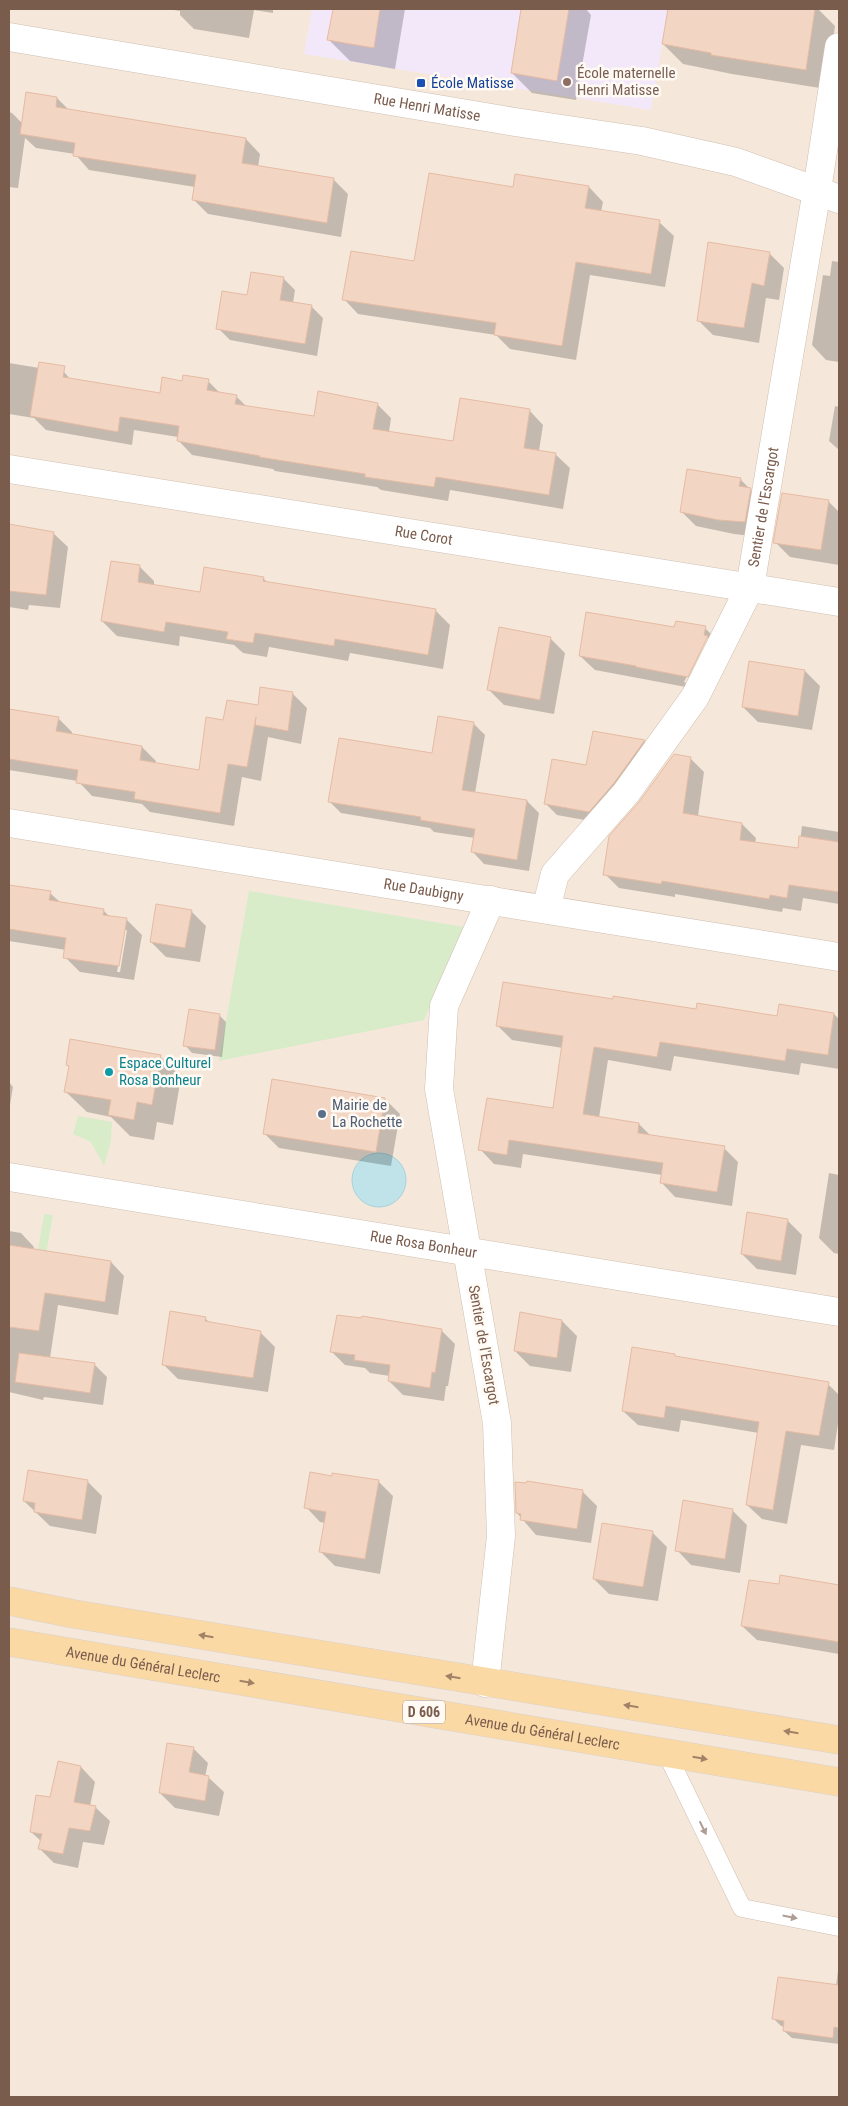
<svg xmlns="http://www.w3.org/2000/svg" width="848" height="2106" viewBox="0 0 848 2106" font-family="'Roboto Condensed',sans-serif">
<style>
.residential{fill:#f5e8da}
.education{fill:#f3e8fa}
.green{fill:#d8ecc9}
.water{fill:#bfe3e8;stroke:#a5d3da}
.shadow{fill:#0003;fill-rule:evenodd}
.building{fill:#f3d5c3;stroke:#e6bba3}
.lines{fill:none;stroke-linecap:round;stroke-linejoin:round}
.lane-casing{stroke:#d1beb0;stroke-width:19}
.street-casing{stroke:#d1beb0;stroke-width:29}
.primary-casing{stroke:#dad1cd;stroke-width:29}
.lane{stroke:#fff;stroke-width:18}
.street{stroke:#fff;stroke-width:28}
.primary{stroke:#fbd9a5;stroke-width:28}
.oneway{fill:#a18267}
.oneway2{fill:#af9d94}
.education-dot{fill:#8d6e63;stroke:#fffaf3;stroke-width:2}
.transit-dot{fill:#1a4fb4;stroke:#fffaf3;stroke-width:2}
.culture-dot{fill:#0f9aa8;stroke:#fffaf3;stroke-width:2}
.service-dot{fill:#5c6f8a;stroke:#fffaf3;stroke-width:2}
.labels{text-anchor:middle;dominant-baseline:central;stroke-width:5;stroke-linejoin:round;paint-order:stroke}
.shield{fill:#fffaf3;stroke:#a28b7f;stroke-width:1}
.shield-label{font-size:14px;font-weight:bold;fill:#7a5c4d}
.education-label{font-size:15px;fill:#785e54;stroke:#fffaf3;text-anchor:start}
.transit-label{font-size:15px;fill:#164399;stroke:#fffaf3;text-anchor:start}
.street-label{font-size:15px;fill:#7a5c4d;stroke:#fffaf3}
.culture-label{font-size:15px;fill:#0d838f;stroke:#fffaf3;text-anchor:start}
.service-label{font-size:15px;fill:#4e5e75;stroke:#fffaf3;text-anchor:start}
</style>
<rect width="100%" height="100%" fill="#fdf6ec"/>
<!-- residential -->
<path class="residential" d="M9 9H839V2097H9Z"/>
<!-- education -->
<path class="education" d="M312 9H668L651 110 304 54Z"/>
<!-- green -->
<path class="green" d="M249 891 464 927 424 1020 219 1061Z
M78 1116 112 1122 111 1141 104 1166 91 1142 73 1134Z
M44 1214 53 1215 47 1249 45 1285 34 1274Z"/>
<!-- water -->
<path class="water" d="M352 1180a27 27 0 1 1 54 0a27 27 0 1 1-54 0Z"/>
<!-- shadow -->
<path class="shadow" d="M168 9H273V13L254 10 249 38 194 29 180 15V11Z
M334 9H405L395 69 350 61 329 40Z
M523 9H586L591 15 576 100 532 93 512 73Z
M669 9H818L835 26 826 89 732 74 683 64 663 44Z
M57 98 69 110 246 139 260 154 258 167 333 179 348 194 341 237 208 214 193 199 195 187 89 170 75 154 36 148 25 138 18 188 9 187V112L12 113 22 123Z
M589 187 603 202 601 212 659 222 674 236 665 287 590 275 576 360 510 349 496 335 358 314 344 299 415 263Z
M769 253 784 268 779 300 766 298 759 343 713 335 698 320Z
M832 261 839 262V362L826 360 812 345 823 275 830 276Z
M283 278 295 290 293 303 311 306 323 318 317 356 230 340 218 328 248 296Z
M9 363 64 372 71 380 161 394 183 382 208 381 221 394 236 396 247 407 315 417 377 404 391 418 389 432 454 442 529 410 543 425 539 451 555 454 570 468 563 509 450 490 448 501 381 490 377 487 275 471 273 469 192 455 178 440V437L134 430 132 445 46 430 34 418 9 414Z
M835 406 839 407V450L829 441Z
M740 479 765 504 760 537 734 534 696 526 681 511Z
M828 501 839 512V565L790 557 775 542Z
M9 526 53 533 68 547 60 608 29 605 28 610 9 607Z
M140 567 154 581V586L201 594 263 578 269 584 436 611 450 625 443 669 350 653 348 661 269 647 267 657 243 653 234 645 180 636 179 646 117 636 102 621Z
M705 628 719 642 702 690 595 670 580 656 675 629ZM706 638H709L686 683 684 682Z
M550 638 565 653 554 714 504 705 489 690Z
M805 671 820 686 812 730 758 722 743 707Z
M293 694 307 708 301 744 268 737 261 781 242 777 234 826 150 812 142 804 92 796 78 781 9 770V711L58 718 72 732V735L142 747 156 761 155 764 200 772 224 722Z
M473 723 485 735 475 793 527 801 539 813 529 871 484 864 473 852 475 838 434 832 430 828 341 813 329 801 433 755Z
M644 741 656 753 601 823 557 815 545 803 587 766Z
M690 758 704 772 698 816 742 824 756 838 755 843 799 849 802 826 839 832V904L803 898 801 911 783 908 782 912 675 894V897L619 888 605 874Z
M9 886 50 893 61 903 103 910 110 917 127 920 142 935 134 980 80 972 65 957 66 950 9 941ZM124 930H127L120 972H117Z
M191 911 206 926 200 962 166 957 151 942Z
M614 1001 778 1017 780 1006 834 1014 839 1019V1069L801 1063 799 1075 674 1056 671 1071 608 1060 599 1118 639 1124 651 1136 724 1148 738 1162 732 1206 675 1197 661 1182 662 1175 523 1154 521 1168 494 1164 480 1149 554 1110 563 1048 512 1040 497 1025Z
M219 1015 226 1022 222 1057 192 1053 185 1045Z
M160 1056 181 1077 173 1125 157 1122 154 1140 130 1136 111 1117 87 1112 66 1092 70 1068 67 1065Z
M9 1082 13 1087 9 1111Z
M385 1099 400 1114 391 1166 279 1148 264 1133Z
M829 1173 839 1175V1254L834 1253 819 1238Z
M787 1220 802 1235 796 1275 757 1269 742 1254Z
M9 1231 21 1233 34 1247 33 1250 111 1262 124 1276 118 1315 58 1305 50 1358 94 1364 107 1377 103 1405 44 1397 43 1400 9 1392V1396Z
M205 1318 210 1323 260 1332 275 1347 268 1392 178 1379 163 1364Z
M562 1321 577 1336 571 1372 530 1366 515 1351Z
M441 1330 455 1344 448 1386H446L444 1401 403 1395 389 1381 390 1376 370 1373 365 1368 345 1365 331 1351Z
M674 1355 677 1358 828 1384 839 1395V1417L834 1450 801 1445 787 1524 762 1519 747 1505 759 1433 681 1420 679 1432 638 1425 623 1411Z
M378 1481 393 1496 380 1574 335 1566 320 1551 325 1523 320 1522 306 1507Z
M88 1482 102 1496 96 1534 50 1526 24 1501Z
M527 1485 582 1491 597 1506 591 1543 536 1535 517 1513Z
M732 1510 747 1525 740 1573 691 1565 677 1550Z
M652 1532 667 1547 658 1601 609 1594 594 1579Z
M781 1576 839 1586V1654L757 1640 742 1626 780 1586Z
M193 1748 208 1763 205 1777 209 1778 224 1792 219 1816 175 1808 160 1793Z
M81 1767 95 1782 90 1806 95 1807 110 1821 104 1845 83 1842 78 1868 54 1863 40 1849 41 1841 31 1832 51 1799Z
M839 1963V2044L792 2038 784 2031 785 2027 781 2026 774 2019 836 1986Z"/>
<!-- building -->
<path class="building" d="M333 9H380L374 48 327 40Z
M521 9H569L557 81 511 73Z
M668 9H815L806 70 711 55V53L662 44Z
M26 92 57 97 56 107 246 138 242 163 334 178 327 223 192 200 196 175 73 156 75 143 20 134Z
M429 173 513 187 515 174 589 186 585 208 660 220 651 274 576 262 562 346 494 335 496 323 342 300 351 251 414 261Z
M708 242 770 252 764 286 752 283 744 328 697 321Z
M251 272 284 277 280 300 312 305 305 344 216 329 222 291 247 295Z
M39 362 65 366 63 377 160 393 162 377 182 381 183 375 209 379 207 390 237 395 235 404 314 416 318 391 378 403 373 429 453 441 460 398 530 409 524 448 556 453 549 495 436 477 434 487 365 477V474L259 457 260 456 177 441 179 426 120 417 118 432 30 416Z
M687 469 741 478 739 486 751 488 745 522 718 520 680 512Z
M782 493 829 500 821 550 773 543Z
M9 524 54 532 46 595 9 591Z
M111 561 140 565 138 582 200 592 204 567 264 577 263 581 436 609 428 655 335 639 334 646 255 633 253 643 226 639 228 632 166 622 164 632 101 621Z
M586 612 674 627 676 621 706 626 704 635 708 636 688 677 636 667V666L579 656Z
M499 627 551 637 540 700 487 690Z
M749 661 805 670 798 716 742 707Z
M260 687 293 692 288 731 255 725 256 717 247 767 228 764 220 813 134 799 135 792 76 783 78 770 9 759V709L59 717 56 731 142 746 140 760 199 770 206 717 223 720 227 700 258 705Z
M438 716 474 722 462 790 527 800 517 860 471 852 475 829 420 820 421 817 328 802 339 738 432 753Z
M593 731 645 740 614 783 589 812 544 804 552 759 586 765Z
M674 754 691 757 683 813 742 823 740 840 798 848 799 836 839 842V892L789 885 787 898 770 895 769 899 662 881 661 884 603 875 609 836 639 802Z
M9 885 51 891 49 900 104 909 103 915 127 918 119 966 63 958 66 938 9 929Z
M156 904 192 910 185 948 150 942Z
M503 982 613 999V996L696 1009 697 1003 777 1016 779 1004 834 1013 828 1055 787 1049 785 1061 660 1042 657 1057 594 1047 583 1114 639 1123 638 1133 725 1146 717 1192 660 1183 663 1163 509 1140 507 1155 478 1150 487 1098 553 1108 563 1036 496 1026Z
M189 1009 220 1014 215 1050 183 1046Z
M70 1039 161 1055 152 1105 137 1102 134 1120 108 1115 111 1100 64 1092 69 1066 66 1065Z
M272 1079 385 1098 376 1152 263 1134Z
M747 1212 788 1219 781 1261 741 1254Z
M9 1245 111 1261 105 1302 45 1293 39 1331 9 1327Z
M170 1311 206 1317 205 1321 261 1331 253 1378 162 1365Z
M520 1312 562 1320 557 1358 514 1351Z
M337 1315 361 1318 362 1316 442 1329 435 1373 432 1372 430 1388 388 1381 390 1365 354 1360 355 1355 330 1352Z
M632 1347 675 1354V1356L829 1382 819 1436 786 1431 773 1510 746 1505 759 1422 666 1406 664 1418 622 1411Z
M19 1353 95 1363 90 1393 15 1382Z
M28 1470 88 1480 82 1520 34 1512 35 1503 23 1501Z
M310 1472 332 1476V1473L379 1480 365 1559 319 1552 326 1512 304 1508Z
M527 1481 583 1490 577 1529 520 1520 521 1514 516 1513 515 1482 526 1483Z
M683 1500 733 1509 725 1559 675 1551Z
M602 1523 653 1531 643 1587 593 1579Z
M780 1575 839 1585V1642L741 1626 749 1580 779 1584Z
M167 1743 194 1747 189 1772 209 1776 205 1801 159 1793Z
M58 1761 81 1766 74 1802 96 1806 90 1831 69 1828 63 1854 38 1849 42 1834 30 1832 36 1795 50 1797Z
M778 1977 839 1985V2028L834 2027 833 2038 783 2031 784 2021 772 2019Z"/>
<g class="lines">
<!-- lane casing -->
<g class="lane-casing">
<path id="lane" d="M666 1752 742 1908 839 1927"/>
</g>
<!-- street casing -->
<g class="street-casing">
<g id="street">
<path id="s1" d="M9 37 515 122 642 141 736 162 839 199"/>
<path id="s2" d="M9 469 839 602"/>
<path id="s3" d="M9 823 839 957"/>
<path id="s4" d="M546 909 555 874 626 793 695 697 750 587 817 190 839 47"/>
<path id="s5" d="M9 1177 839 1312"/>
<path d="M485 1683 501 1536 497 1423 439 1089 444 1006 491 900"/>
</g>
</g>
<!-- primary casing -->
<g class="primary-casing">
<g id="primary">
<path d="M9 1601 74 1614 839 1740"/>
<path id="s6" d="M9 1642 839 1782"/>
</g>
</g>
<!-- lane -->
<use href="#lane" class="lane"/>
<!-- street -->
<use href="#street" class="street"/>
<!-- primary -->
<use href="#primary" class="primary"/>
</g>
<!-- one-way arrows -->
<defs><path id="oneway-solid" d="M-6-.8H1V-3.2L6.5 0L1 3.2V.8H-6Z" transform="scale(1.25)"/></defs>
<g class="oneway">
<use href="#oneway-solid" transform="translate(206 1636) rotate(-171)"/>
<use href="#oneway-solid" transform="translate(453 1677) rotate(-171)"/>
<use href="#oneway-solid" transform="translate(247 1682) rotate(10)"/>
<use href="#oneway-solid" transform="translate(631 1706) rotate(-171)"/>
<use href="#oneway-solid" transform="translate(791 1732) rotate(-171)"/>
<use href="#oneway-solid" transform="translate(700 1758) rotate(10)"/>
</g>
<g class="oneway2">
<use href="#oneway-solid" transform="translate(703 1828) rotate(64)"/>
<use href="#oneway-solid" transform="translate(790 1917) rotate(11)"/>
</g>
<!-- markers -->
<circle class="education-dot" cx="567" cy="82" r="5"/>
<rect class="transit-dot" x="416" y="78" width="10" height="10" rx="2.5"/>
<circle class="culture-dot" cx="109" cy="1072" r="5"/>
<circle class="service-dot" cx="322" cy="1114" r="5"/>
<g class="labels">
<!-- shield labels -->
<rect class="shield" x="403" y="1700.5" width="42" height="23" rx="4"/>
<g class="shield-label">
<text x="424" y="1712">D 606</text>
</g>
<!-- education labels -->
<g class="education-label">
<text x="577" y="73">École maternelle<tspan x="577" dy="17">Henri Matisse</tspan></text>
</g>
<!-- transit labels -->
<g class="transit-label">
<text x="431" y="83">École Matisse</text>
</g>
<!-- street labels -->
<g class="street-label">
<text stroke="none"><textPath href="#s1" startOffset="424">Rue Henri Matisse</textPath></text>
<text stroke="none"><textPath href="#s4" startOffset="466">Sentier de l'Escargot</textPath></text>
<text stroke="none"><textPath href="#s2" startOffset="420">Rue Corot</textPath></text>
<text stroke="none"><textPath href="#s3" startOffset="420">Rue Daubigny</textPath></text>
<text stroke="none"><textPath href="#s5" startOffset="420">Rue Rosa Bonheur</textPath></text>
<text transform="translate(484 1345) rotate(80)">Sentier de l'Escargot</text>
<text stroke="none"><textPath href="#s6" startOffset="136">Avenue du Général Leclerc</textPath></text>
<text stroke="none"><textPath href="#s6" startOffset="541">Avenue du Général Leclerc</textPath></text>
</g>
<!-- culture labels -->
<g class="culture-label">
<text x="119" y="1063">Espace Culturel<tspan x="119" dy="17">Rosa Bonheur</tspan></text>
</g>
<!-- service labels -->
<g class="service-label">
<text x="332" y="1105">Mairie de<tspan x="332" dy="17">La Rochette</tspan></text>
</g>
</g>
<!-- border -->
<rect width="848" height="2106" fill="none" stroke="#7a5c4d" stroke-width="20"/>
</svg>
